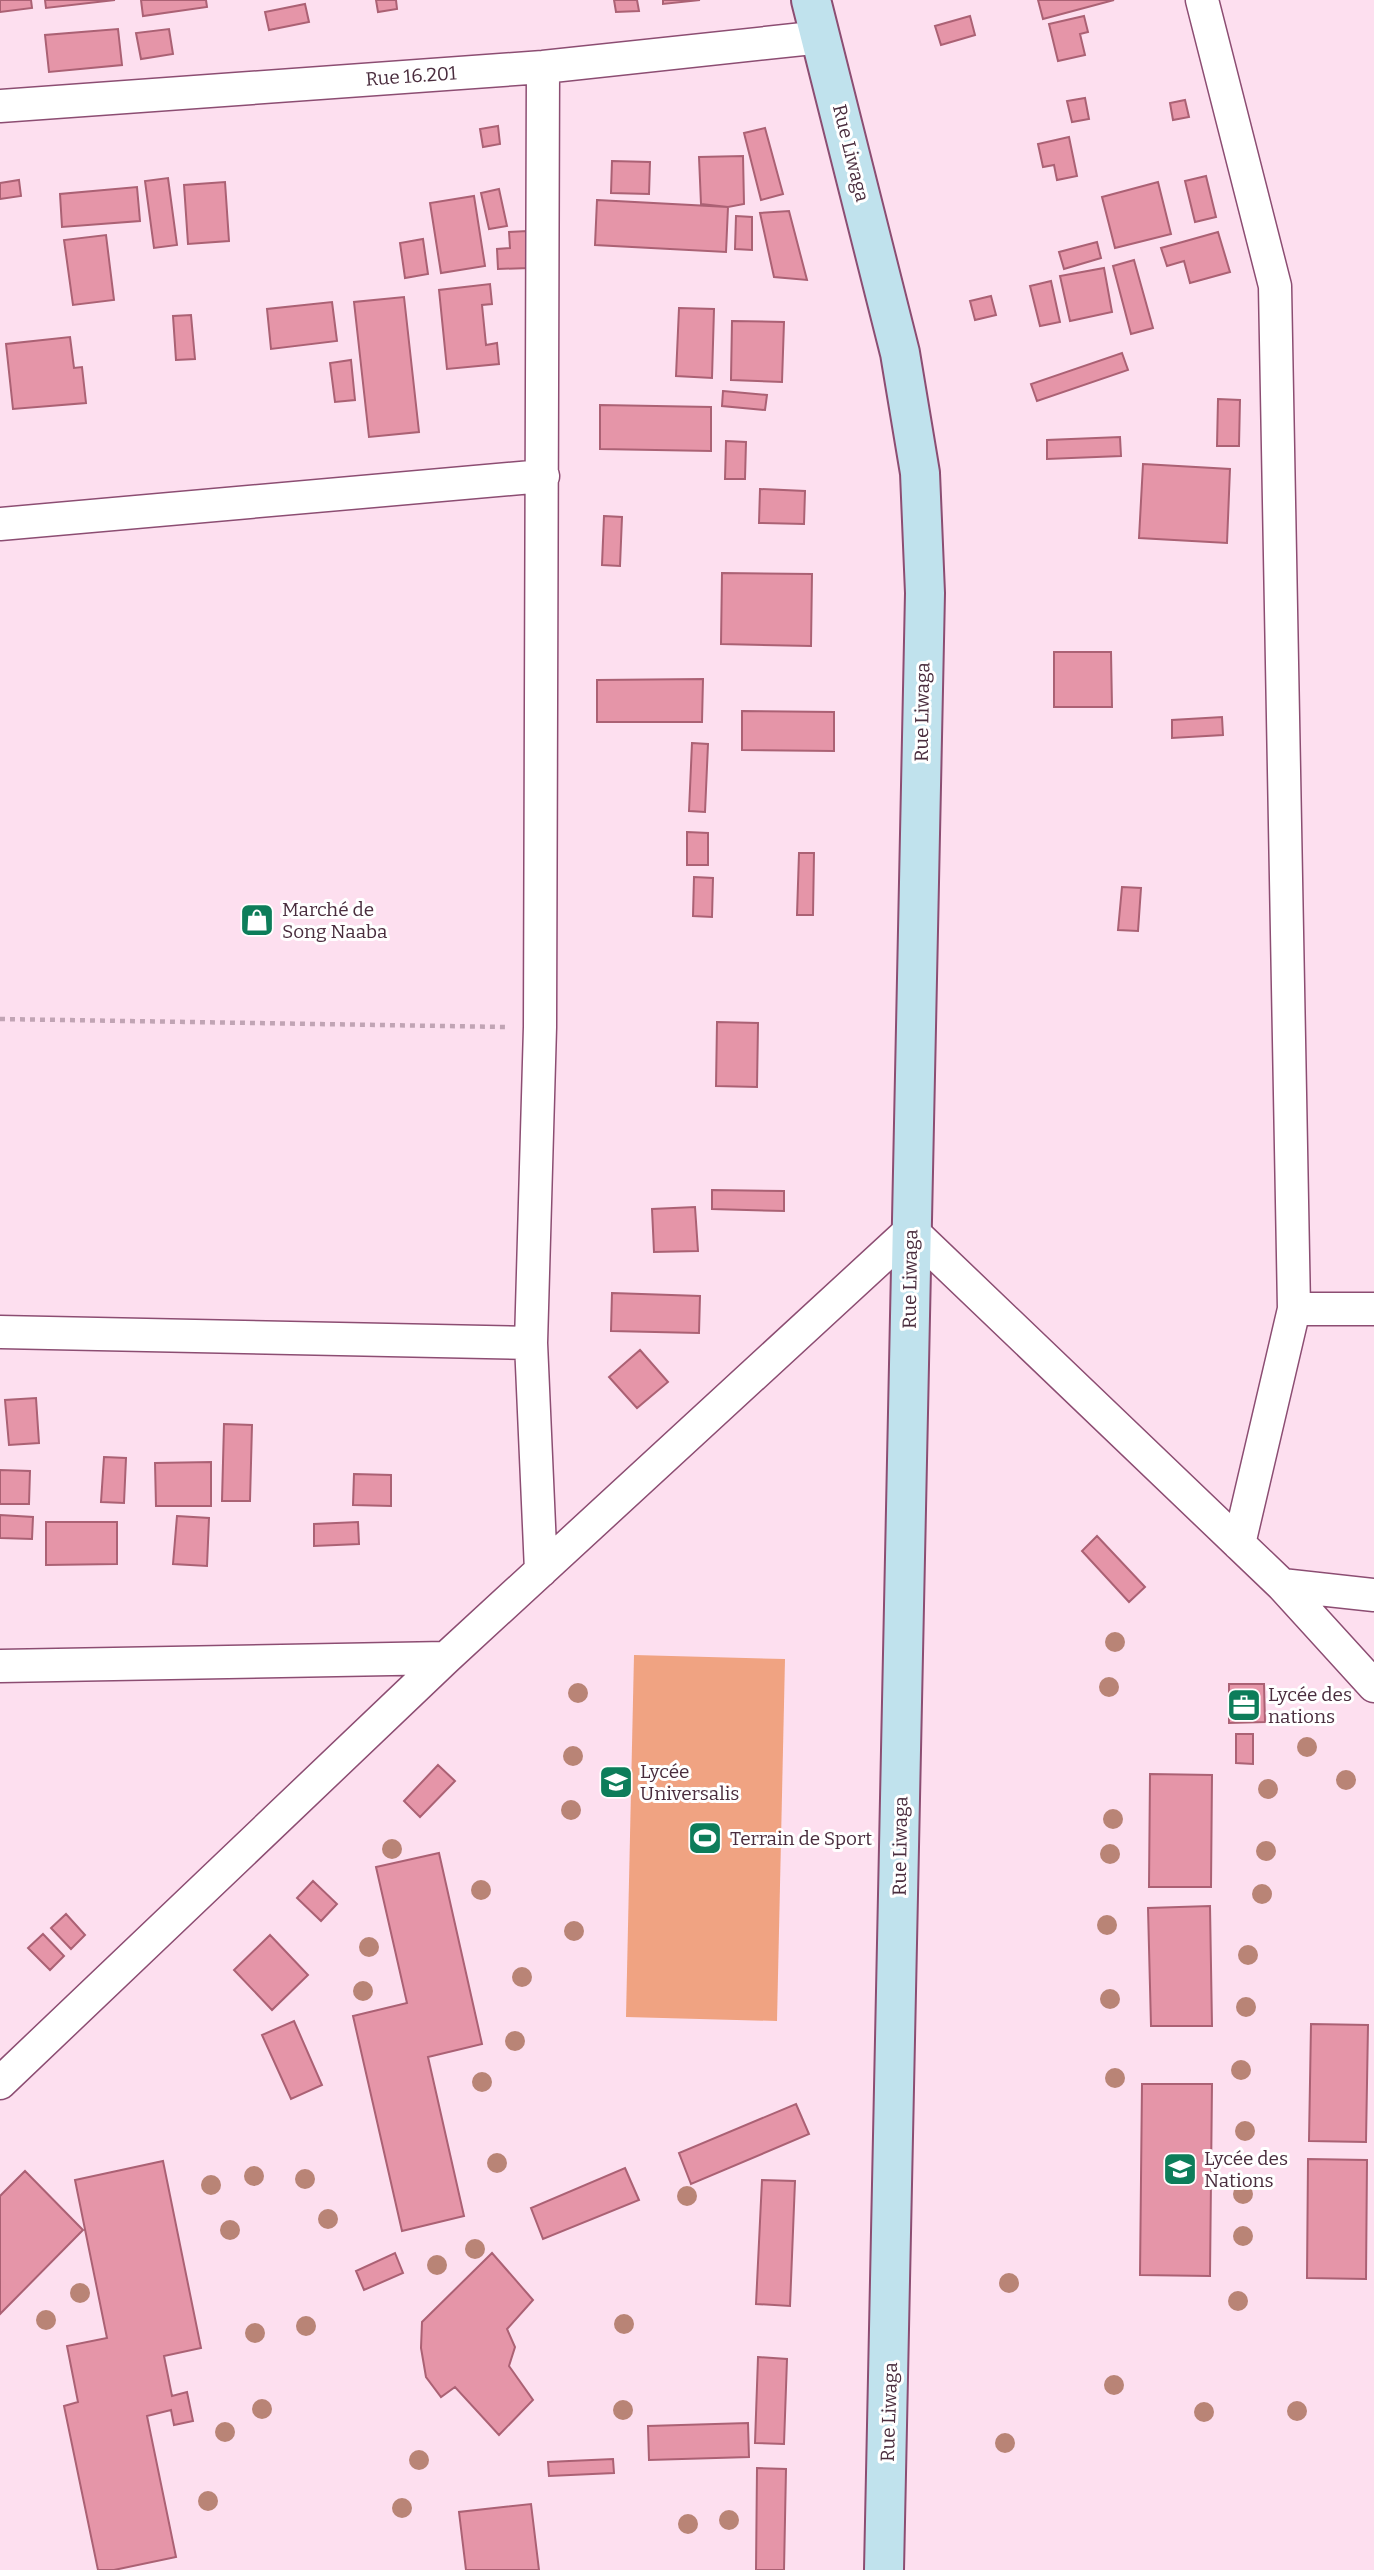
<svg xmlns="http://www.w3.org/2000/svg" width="1374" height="2570" viewBox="0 0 1374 2570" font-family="Bitter,serif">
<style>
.pitch{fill:#f0a382}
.building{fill:#e595a8;stroke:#ab6174;stroke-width:2}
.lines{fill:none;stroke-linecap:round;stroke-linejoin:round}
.minor-casing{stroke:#8c4d72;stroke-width:35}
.secondary-casing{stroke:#8c4d72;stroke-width:42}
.path{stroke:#c1a4b4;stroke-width:4.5;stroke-dasharray:5 5;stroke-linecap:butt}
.minor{stroke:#fff;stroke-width:32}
.secondary{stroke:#c0e2ed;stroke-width:38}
.tree{fill:#b98476}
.labels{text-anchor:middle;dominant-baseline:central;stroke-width:6;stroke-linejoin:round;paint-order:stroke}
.street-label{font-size:19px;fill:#4a2d3e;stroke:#fff}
.poi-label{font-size:19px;fill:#4a2d3e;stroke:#fff;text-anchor:start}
</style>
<rect width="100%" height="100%" fill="#fddfef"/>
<!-- pitch -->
<path class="pitch" d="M634 1655 785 1659 777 2021 626 2017Z"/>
<!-- building -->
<path class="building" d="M0 0H31L32 8 0 12Z
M45 0H115L46 8Z
M141 0H206L207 7 143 16Z
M376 0H396L397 9 378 12Z
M614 0H637L639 11 616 12Z
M663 0H700L663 4Z
M1038 0H1114L1043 19Z
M305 4 309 22 269 30 265 12Z
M970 16 975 35 941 45 935 26Z
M1084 16 1088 32 1080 34 1085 55 1058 61 1049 24Z
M118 29 122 65 49 72 45 35Z
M169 29 173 54 141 59 136 33Z
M1085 98 1089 119 1072 122 1067 101Z
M1185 100 1189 117 1173 120 1170 103Z
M498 126 500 144 483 147 480 129Z
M765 128 783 194 761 200 744 133Z
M1069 137 1077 176 1057 180 1054 165 1043 167 1038 144Z
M743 156 744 204 728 207 701 204 699 157Z
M612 161 650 162 649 194 611 193Z
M1206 176 1216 217 1195 222 1185 181Z
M168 178 177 245 154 248 145 181Z
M19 180 21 196 0 199V183Z
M225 182 229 241 188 244 184 185Z
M1158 182 1171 234 1115 248 1102 197Z
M137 187 140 221 62 227 60 194Z
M499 189 507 226 489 229 481 193Z
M474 196 485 266 441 273 430 203Z
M597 200 728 207 726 252 595 245Z
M789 211 807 280 774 277 760 213Z
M736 216 752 217V250L735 249Z
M527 231 529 268 498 269 497 249 510 248 509 232Z
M1218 232 1230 272 1190 283 1184 261 1167 266 1161 248Z
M106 235 114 300 73 305 64 240Z
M423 239 428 274 405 278 400 243Z
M1097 242 1101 258 1064 269 1059 252Z
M1134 260 1153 328 1131 334 1113 266Z
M1104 268 1112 312 1070 321 1060 276Z
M1051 281 1060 322 1040 326 1030 286Z
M490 284 492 304 482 305 486 345 497 343 499 364 447 369 439 290Z
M991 296 996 315 975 320 970 301Z
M404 297 419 432 369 437 354 302Z
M332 302 337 341 271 349 267 309Z
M679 308 714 309 712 378 676 376Z
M191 315 195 359 176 360 173 316Z
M732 321 784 322 782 382 731 380Z
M70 337 74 368 82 367 86 403 13 409 6 344Z
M1122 353 1128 370 1037 401 1031 384Z
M351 360 355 400 335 402 330 363Z
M723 391 767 395 765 410 722 406Z
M1218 399 1240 400 1239 446H1217Z
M600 405 711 407V451L600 449Z
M1120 437 1121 456 1047 459V440Z
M726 441 746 442 745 479H725Z
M1143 464 1230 469 1227 543 1139 538Z
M760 489 805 491 804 524 759 523Z
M604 516 622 517 620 566 602 565Z
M722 573 812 574 811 646 721 644Z
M1054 652H1111L1112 707H1054Z
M703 679 702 722H597V680Z
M742 711 834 712V751L742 750Z
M1222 717 1223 735 1172 738V720Z
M692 743 708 744 705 812 689 811Z
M687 832 708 833V865H687Z
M799 853H814L813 915H797Z
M694 877 713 878 712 917 693 916Z
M1122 887 1141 888 1138 931 1118 930Z
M717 1022 758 1023 757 1087 716 1086Z
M712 1190 784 1191V1211L712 1209Z
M695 1207 698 1251 654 1252 652 1209Z
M612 1293 700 1296 699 1333 611 1331Z
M640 1350 668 1382 637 1408 609 1377Z
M36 1398 39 1443 9 1445 5 1400Z
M224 1424 252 1425 250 1501H222Z
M104 1457 126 1458 124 1503 101 1502Z
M211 1462V1506H156L155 1463Z
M0 1470 30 1471 29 1504H0Z
M354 1474 391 1475V1506L353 1505Z
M0 1515 33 1517 32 1539 0 1538Z
M177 1516 209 1518 207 1566 173 1564Z
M46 1522H117V1564L46 1565Z
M358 1522 359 1544 314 1546V1524Z
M1097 1536 1145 1587 1129 1602 1082 1551Z
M1229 1684H1264L1265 1722 1229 1723Z
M1236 1734H1253V1764L1236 1763Z
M438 1765 455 1781 420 1817 404 1801Z
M1150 1774 1212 1775 1211 1887H1149Z
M439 1853 482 2044 428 2057 464 2216 402 2231 353 2016 407 2003 376 1867Z
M313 1881 337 1904 321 1921 297 1898Z
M1210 1906 1212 2026H1151L1148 1908Z
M66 1914 85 1935 71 1949 51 1928Z
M43 1934 64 1956 50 1970 28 1948Z
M270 1935 308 1975 272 2010 234 1970Z
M294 2021 322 2085 291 2099 262 2035Z
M1311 2024 1368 2025 1366 2142 1309 2141Z
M1142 2084H1212L1210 2276 1140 2275Z
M796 2104 809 2134 691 2184 679 2153Z
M1308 2159 1367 2160 1366 2279 1307 2278Z
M163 2161 201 2348 164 2356 172 2396 187 2392 193 2421 174 2425 171 2410 147 2416 176 2557 114 2570H98L64 2406 78 2402 67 2346 107 2338 75 2180Z
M625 2168 639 2200 543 2239 531 2208Z
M25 2171 83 2230 0 2314V2196Z
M762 2180 795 2181 790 2306 756 2304Z
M395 2253 403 2273 364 2290 356 2271Z
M492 2253 533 2300 507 2329 515 2347 509 2366 533 2400 499 2435 455 2387 441 2397 426 2377 421 2348 422 2322Z
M758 2357 787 2359 784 2444 755 2443Z
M748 2423 749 2457 649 2460 648 2426Z
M613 2459 614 2473 549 2476 548 2462Z
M757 2468 786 2469 784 2570H756Z
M531 2504 539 2570H466L459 2512Z"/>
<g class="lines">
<!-- minor casing -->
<g class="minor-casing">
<path id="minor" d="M1202 0 1275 286 1294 1309 1239 1544
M0 106 543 67 822 37
M0 524 543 476
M1294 1309H1374
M0 1332 531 1343
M541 1571 531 1343 540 1027 543 67
M1282 1585 1374 1595
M0 1666 446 1658
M0 2083 446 1658 911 1230 1282 1585 1374 1686"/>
</g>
<!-- secondary casing -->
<g class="secondary-casing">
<path id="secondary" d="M811 0 900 353 920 473 925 593 884 2570"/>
</g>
<!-- path -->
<path class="path" d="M0 1019 507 1027"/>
<!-- minor -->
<use href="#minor" class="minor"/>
<!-- secondary -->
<use href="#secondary" class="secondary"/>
</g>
<!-- trees -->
<g class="tree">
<circle cx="1115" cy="1642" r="10"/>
<circle cx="1109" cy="1687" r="10"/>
<circle cx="578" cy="1693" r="10"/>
<circle cx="1307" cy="1747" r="10"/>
<circle cx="573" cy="1756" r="10"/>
<circle cx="1346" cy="1780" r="10"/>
<circle cx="1268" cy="1789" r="10"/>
<circle cx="571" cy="1810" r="10"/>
<circle cx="1113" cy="1819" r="10"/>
<circle cx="392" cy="1849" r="10"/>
<circle cx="1266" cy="1851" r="10"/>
<circle cx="1110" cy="1854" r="10"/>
<circle cx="481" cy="1890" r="10"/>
<circle cx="1262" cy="1894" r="10"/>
<circle cx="1107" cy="1925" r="10"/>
<circle cx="574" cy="1931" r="10"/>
<circle cx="369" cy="1947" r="10"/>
<circle cx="1248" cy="1955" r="10"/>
<circle cx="522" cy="1977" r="10"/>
<circle cx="363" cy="1991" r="10"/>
<circle cx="1110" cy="1999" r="10"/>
<circle cx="1246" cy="2007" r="10"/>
<circle cx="515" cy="2041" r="10"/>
<circle cx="1241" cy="2070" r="10"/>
<circle cx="1115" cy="2078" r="10"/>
<circle cx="482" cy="2082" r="10"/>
<circle cx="1245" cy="2131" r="10"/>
<circle cx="497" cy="2163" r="10"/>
<circle cx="254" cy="2176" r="10"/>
<circle cx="305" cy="2179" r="10"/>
<circle cx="211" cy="2185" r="10"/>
<circle cx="1243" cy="2194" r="10"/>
<circle cx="687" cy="2196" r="10"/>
<circle cx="328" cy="2219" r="10"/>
<circle cx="230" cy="2230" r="10"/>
<circle cx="1243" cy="2236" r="10"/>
<circle cx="475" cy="2249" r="10"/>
<circle cx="437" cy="2265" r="10"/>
<circle cx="1009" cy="2283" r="10"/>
<circle cx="80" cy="2293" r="10"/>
<circle cx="1238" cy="2301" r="10"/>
<circle cx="46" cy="2320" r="10"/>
<circle cx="624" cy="2324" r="10"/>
<circle cx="306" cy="2326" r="10"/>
<circle cx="255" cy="2333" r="10"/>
<circle cx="1114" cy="2385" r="10"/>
<circle cx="262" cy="2409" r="10"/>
<circle cx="623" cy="2410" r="10"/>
<circle cx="1297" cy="2411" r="10"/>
<circle cx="1204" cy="2412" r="10"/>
<circle cx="225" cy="2432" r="10"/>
<circle cx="1005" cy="2443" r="10"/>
<circle cx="419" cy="2460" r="10"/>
<circle cx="208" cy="2501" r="10"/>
<circle cx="402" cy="2508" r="10"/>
<circle cx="729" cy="2520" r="10"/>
<circle cx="688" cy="2524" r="10"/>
</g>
<!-- icons -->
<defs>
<g id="shop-square" transform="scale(1.75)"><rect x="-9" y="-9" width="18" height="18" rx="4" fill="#0d7d5a" stroke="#fff"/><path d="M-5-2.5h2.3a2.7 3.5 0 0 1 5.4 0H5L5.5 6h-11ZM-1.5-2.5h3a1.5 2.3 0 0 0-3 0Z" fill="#fff"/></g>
<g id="office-square" transform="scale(1.75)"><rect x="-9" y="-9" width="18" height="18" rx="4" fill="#0d7d5a" stroke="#fff"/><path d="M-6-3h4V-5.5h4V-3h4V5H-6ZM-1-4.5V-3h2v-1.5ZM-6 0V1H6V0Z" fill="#fff"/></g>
<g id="school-square" transform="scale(1.75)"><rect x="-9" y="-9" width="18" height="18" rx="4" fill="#0d7d5a" stroke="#fff"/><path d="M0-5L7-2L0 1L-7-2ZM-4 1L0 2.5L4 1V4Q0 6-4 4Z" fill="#fff"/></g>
<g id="stadium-square" transform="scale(1.75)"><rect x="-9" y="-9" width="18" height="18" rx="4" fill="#0d7d5a" stroke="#fff"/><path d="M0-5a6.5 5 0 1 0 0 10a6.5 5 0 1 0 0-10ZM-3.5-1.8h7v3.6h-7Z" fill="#fff"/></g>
</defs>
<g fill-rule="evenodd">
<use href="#shop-square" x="257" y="920"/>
<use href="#office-square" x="1244" y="1705"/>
<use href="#school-square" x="616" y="1782"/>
<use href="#stadium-square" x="705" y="1838"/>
<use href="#school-square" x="1180" y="2169"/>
</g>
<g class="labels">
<!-- street labels -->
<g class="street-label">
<text transform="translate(411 76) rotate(-4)">Rue 16.201</text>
<text transform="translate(851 153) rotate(76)">Rue Liwaga</text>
<text transform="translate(922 712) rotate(-89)">Rue Liwaga</text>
<text transform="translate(910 1279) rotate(-89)">Rue Liwaga</text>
<text transform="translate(900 1846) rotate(-89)">Rue Liwaga</text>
<text transform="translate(889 2412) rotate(-88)">Rue Liwaga</text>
</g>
<!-- poi labels -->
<g class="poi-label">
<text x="282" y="909">Marché de<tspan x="282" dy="22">Song Naaba</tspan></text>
<text x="1268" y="1694">Lycée des<tspan x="1268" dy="22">nations</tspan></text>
<text x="640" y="1771">Lycée<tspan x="640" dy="22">Universalis</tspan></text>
<text x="730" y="1838">Terrain de Sport</text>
<text x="1204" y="2158">Lycée des<tspan x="1204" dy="22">Nations</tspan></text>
</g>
</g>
</svg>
